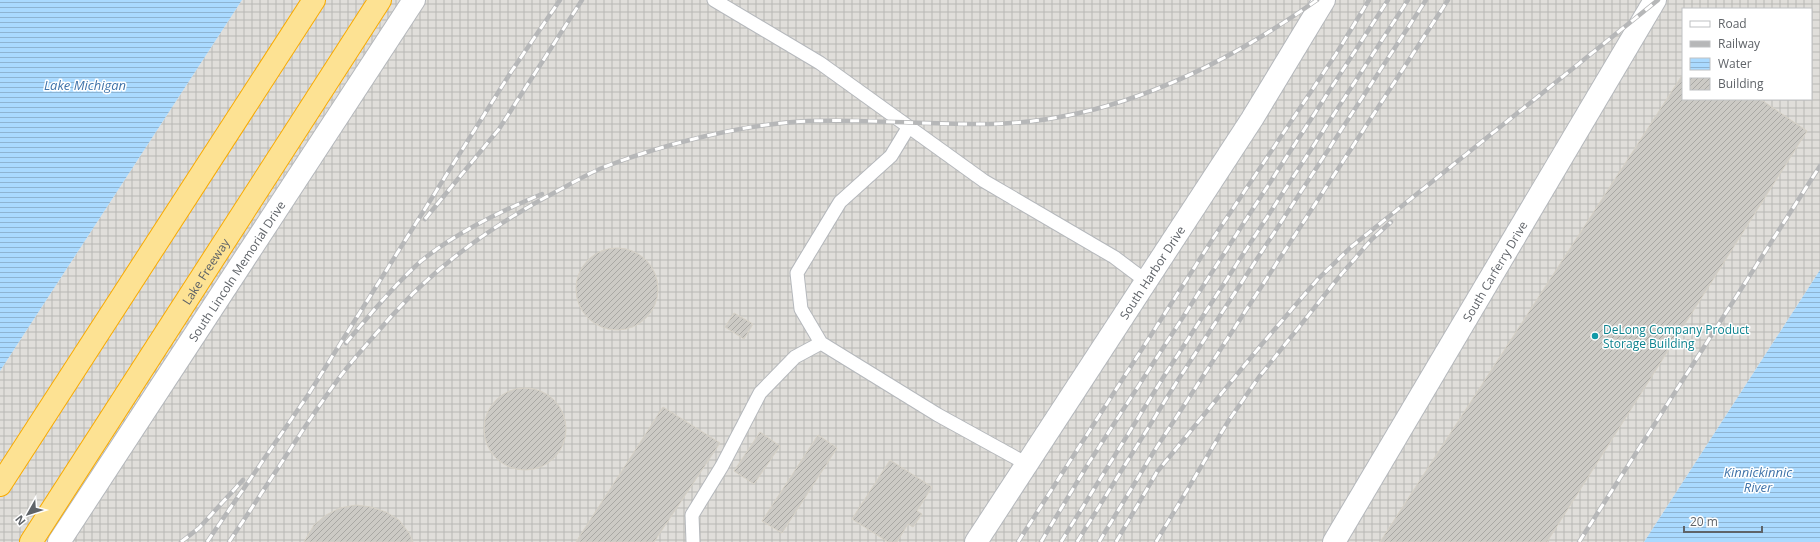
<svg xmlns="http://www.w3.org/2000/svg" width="1820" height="542" viewBox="0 0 1820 542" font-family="'Open Sans',sans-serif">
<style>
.industrial{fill:url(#industrial-grid);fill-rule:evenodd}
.water{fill:url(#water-rules)}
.building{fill:url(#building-hatch);stroke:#d6d1c6}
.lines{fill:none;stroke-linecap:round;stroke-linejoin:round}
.service-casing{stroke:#b5b8bc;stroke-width:15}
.minor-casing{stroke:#b5b8bc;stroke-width:24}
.tertiary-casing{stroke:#b5b8bc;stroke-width:24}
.motorway-casing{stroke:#f9ab00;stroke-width:24}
.service{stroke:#fff;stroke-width:13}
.minor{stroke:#fff;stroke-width:22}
.tertiary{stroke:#fff;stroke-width:22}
.motorway{stroke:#fde293;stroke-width:22}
.rail-casing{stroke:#b6b7b8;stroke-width:4.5}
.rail{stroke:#fff;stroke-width:3;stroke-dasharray:9;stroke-linecap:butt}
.culture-dot{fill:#0f9aa8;stroke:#fff;stroke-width:1.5}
.labels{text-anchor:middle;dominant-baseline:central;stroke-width:3;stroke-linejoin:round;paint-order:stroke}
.street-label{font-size:12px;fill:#5f6368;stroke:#fff}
.culture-label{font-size:12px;fill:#0d838f;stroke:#fff;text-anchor:start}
.water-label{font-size:13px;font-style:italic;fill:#4174aa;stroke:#fff}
</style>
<defs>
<pattern id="industrial-grid" width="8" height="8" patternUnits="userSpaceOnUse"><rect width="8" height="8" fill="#e0deda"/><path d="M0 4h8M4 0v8" fill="none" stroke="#b9b8b5"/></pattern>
<pattern id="water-rules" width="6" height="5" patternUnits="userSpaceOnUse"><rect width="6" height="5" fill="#aadaff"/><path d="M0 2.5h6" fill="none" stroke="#8eb4d2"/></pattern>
<pattern id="building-hatch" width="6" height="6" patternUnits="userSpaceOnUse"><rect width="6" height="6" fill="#cccac5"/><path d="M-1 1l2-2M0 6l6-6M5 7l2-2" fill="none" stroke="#a9a8a4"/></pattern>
</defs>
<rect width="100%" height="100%" fill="#f1efe8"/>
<!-- industrial -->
<path class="industrial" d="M242 0H1820V270L1644 542H0V371ZM1683 9H1811V99H1683Z"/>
<!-- water -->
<path class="water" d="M0 0H242L0 371Z
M1820 270V542H1644Z"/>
<!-- building -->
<path class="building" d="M1683 74V99H1760L1807 131 1547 542H1380Z
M576 289a41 41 0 1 1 82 0a41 41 0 1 1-82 0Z
M734 313 753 324 744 339 725 327Z
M484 429a41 41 0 1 1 82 0a41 41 0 1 1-82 0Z
M663 407 720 443 654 542H576Z
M760 432 780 446 754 484 734 471Z
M818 435 837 448 782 533 762 521Z
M890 460 932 487 917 511 922 514 913 527 908 524 897 542H888L852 519Z
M356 505 371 507 386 512 399 520 409 533 413 542H304L314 525 326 515 340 508Z"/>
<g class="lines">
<!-- service casing -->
<g class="service-casing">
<path id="service" d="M714 0 820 63 984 181 1114 257 1146 281
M821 343 801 309 797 273 840 202 891 156 908 128
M693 542 692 515 722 466 760 393 795 357 821 343 938 415 1027 464"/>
</g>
<!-- minor casing -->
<g class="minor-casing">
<g id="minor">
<path id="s1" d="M976 542 1252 119 1324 0"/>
<path id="s2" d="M1334 542 1655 0"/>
</g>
</g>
<!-- tertiary casing -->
<g class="tertiary-casing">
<g id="tertiary">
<path id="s3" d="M59 542 414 0"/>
</g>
</g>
<!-- motorway casing -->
<g class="motorway-casing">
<g id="motorway">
<path d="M0 485 314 0"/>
<path id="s4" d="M31 542 380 0"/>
</g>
</g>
<!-- service -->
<use href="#service" class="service"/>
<!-- minor -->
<use href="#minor" class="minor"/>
<!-- tertiary -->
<use href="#tertiary" class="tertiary"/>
<!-- motorway -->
<use href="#motorway" class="motorway"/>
<!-- rail casing -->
<g class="rail-casing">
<path id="rail" d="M425 219 499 129 582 0
M346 343C368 317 394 285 420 262 455 233 501 211 542 194
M181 542 199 528 243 480
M207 542 308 395 511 72 560 0
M229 542C252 508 274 474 297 439 317 409 337 378 361 351 381 328 401 304 423 284 464 246 511 215 561 189 576 181 591 172 607 166 667 143 744 124 808 121 869 119 929 125 990 124 1109 122 1221 68 1317 0
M1018 542 1214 237 1336 54 1369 0
M1041 542 1088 464 1388 0
M1061 542 1166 373 1408 0
M1077 542 1178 380 1426 0
M1099 542 1153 453 1448 0
M1116 542 1157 472 1262 344 1317 280 1351 247 1658 0
M1156 542 1229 420 1259 377 1339 277 1372 239 1391 222
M1579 542 1820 166"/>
</g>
<!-- rail -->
<use href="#rail" class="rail"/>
</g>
<!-- markers -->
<circle class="culture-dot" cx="1595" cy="336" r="4"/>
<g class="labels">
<!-- street labels -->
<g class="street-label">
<text stroke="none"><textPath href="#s4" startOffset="322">Lake Freeway</textPath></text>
<text stroke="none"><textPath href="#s3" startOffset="324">South Lincoln Memorial Drive</textPath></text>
<text stroke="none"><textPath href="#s2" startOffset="315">South Carferry Drive</textPath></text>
<text stroke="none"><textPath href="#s1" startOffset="322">South Harbor Drive</textPath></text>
</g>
<!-- culture labels -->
<g class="culture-label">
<text x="1603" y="329">DeLong Company Product<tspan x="1603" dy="14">Storage Building</tspan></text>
</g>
<!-- water labels -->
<g class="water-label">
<text x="85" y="85">Lake Michigan</text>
<text x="1758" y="472">Kinnickinnic<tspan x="1758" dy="15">River</tspan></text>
</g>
</g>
<!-- legend -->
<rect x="1682" y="8" width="130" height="92" fill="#ffffff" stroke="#bfc1c3"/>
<rect x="1690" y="21" width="20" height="6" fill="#ffffff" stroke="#bfc1c3"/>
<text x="1718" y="28" font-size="12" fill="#5f6368">Road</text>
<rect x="1690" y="41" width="20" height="6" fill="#b6b7b8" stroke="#bfc1c3"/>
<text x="1718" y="48" font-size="12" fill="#5f6368">Railway</text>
<rect x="1690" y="58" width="20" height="12" fill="url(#water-rules)" stroke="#bfc1c3"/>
<text x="1718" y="68" font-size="12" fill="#5f6368">Water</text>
<rect x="1690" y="78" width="20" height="12" fill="url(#building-hatch)" stroke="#bfc1c3"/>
<text x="1718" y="88" font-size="12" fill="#5f6368">Building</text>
<!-- north arrow -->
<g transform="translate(28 514) rotate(231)" stroke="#ffffff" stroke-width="3" paint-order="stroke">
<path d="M0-3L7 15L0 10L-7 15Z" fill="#5f6368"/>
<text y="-6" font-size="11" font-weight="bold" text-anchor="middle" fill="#5f6368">N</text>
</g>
<!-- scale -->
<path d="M1684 526v6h78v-6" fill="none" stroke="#5f6368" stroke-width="2"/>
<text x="1690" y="526" font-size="12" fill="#5f6368" stroke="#ffffff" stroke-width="3" paint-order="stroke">20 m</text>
</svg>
